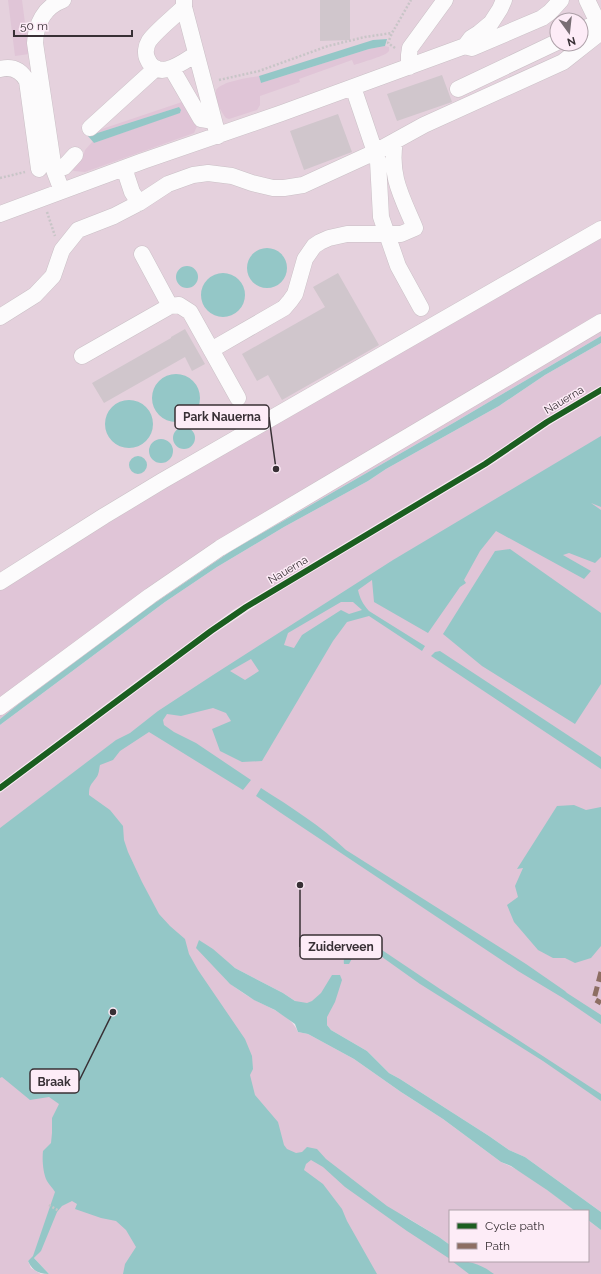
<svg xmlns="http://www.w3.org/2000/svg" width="601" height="1274" viewBox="0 0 601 1274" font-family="Raleway,sans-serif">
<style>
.built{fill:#e5d1dd;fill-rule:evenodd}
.green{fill:#e0c5d7}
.water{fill:#94c7c7;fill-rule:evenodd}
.building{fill:#d0c6cc}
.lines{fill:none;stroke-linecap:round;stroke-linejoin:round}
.minor-casing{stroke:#cac0c6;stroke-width:17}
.path{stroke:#c8c5c7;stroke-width:2.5;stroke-dasharray:2 2;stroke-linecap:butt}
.minor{stroke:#fcfbfc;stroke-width:16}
.quiet{stroke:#8d6e63;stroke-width:5;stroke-dasharray:10 5;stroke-linecap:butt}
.cycleway-casing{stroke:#fdecf7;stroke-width:8}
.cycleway{stroke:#1b5e20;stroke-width:6}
.labels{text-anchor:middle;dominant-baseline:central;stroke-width:3;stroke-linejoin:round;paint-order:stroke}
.street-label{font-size:11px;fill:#383035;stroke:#fdecf7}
.leader{fill:none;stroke:#383035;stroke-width:1.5}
.callout-dot{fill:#383035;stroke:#fdecf7;stroke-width:1.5}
.callout{fill:#fdecf7;stroke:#383035;stroke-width:1.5}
.callout-label{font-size:12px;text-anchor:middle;font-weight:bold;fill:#383035}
</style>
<rect width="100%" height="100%" fill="#eee2ea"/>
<!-- built -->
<path class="built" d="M0 0H601V233L0 588ZM557 20H581V44H557Z"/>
<!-- green -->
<path class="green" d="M8 0H22L29 54 15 56Z
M385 46 389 47C389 50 390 51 387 53 384 56 360 63 354 65L352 60 299 79 300 82 260 96V105L257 110 229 119 226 118C221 111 214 100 216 90 223 81 248 78 259 76L261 83 369 49Z
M185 101 198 124 194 133 85 172 74 171 71 169 83 156 85 150 93 141 94 143 181 112 179 107 88 136 96 131Z
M601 233V336L455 422 231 551 149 607 0 719V588L77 538Z
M601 343V386L556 412 490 456 233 610 139 679 0 783V725L165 602 217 567 284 527 368 481 386 469 499 406 545 375Z
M601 395V1212L525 1157 509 1150 489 1136 400 1079 389 1073 367 1051 331 1030 327 1025 295 1001 283 993 235 968 199 940C209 955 218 974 232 985 239 990 247 996 255 1000 271 1009 291 1015 298 1032L308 1034 354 1059 401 1092 443 1119 501 1162C526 1172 554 1195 575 1211H450V1245L439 1237 401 1214 450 1247V1261H588V1220L601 1230V1274H49L34 1258 39 1253 28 1261 31 1268 41 1274H0V793L202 642 274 594 496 462 556 421Z"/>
<!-- water -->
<path class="water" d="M387 39 385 46 369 49 261 83 259 76 373 40Z
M179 107 181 110 180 113 94 143 88 136Z
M247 268a20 20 0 1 1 40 0a20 20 0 1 1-40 0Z
M176 277a11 11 0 1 1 22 0a11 11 0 1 1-22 0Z
M201 295a22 22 0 1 1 44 0a22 22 0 1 1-44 0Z
M601 336V343L545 375 499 406 386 469 368 481 284 527 217 567 165 602 0 725V719L20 703 149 607 231 551 455 422Z
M152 398a24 24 0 1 1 48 0a24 24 0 1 1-48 0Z
M105 424a24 24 0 1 1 48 0a24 24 0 1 1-48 0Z
M173 438a11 11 0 1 1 22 0a11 11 0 1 1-22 0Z
M601 436V507L591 503 601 510V557L595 563 569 553 563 555 591 571 584 579 496 531 480 551 464 580 466 583 460 587 428 633 374 602 372 580 358 590C360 599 363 604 369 611L425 646 422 651 369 616 347 622 333 641 262 761 242 762 220 751 212 729 231 721 226 713 213 708 181 716 167 714 163 720 164 725 174 732 196 743 251 780 243 790 149 732 120 751 113 760 100 765C99 769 99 775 96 778 91 785 89 785 89 795L110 810 123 826 124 840 128 852 142 882 159 914 170 926 185 939 189 954 198 970 245 1039 252 1056 253 1069 250 1075 255 1095 278 1122 284 1145 287 1149 296 1153 302 1152 307 1147 317 1149 326 1159 387 1206 439 1237 450 1245V1259L407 1231 345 1187 323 1167 311 1160 306 1164 304 1170 323 1184 342 1209 347 1221 377 1274H123L125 1264 136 1247 126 1230 116 1221 101 1218 75 1209 77 1204 72 1201 62 1206 57 1212 41 1251 34 1258 49 1274C38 1274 32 1270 28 1261L33 1256 55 1192C53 1188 49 1185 47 1181 43 1173 42 1160 43 1151L51 1143 52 1133V1118L59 1104 49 1097 30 1100 2 1077 0 1078V828L116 740 130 733 158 711 213 675 393 560ZM341 602H353L362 610 349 614 341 610 302 635 294 648 284 645 288 633ZM251 659 259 671 245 680 230 671Z
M149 451a12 12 0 1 1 24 0a12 12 0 1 1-24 0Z
M129 465a9 9 0 1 1 18 0a9 9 0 1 1-18 0Z
M510 549 601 613V684L575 724 482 666 443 634 495 551Z
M440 651 601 757V769L431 656 435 652Z
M261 788C291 807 321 826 346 850L526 964 565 991 567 993 601 1015V1024L563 998 518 971 281 813 256 796Z
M574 805 586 810 601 807V946L591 958 575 963 565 958H553L538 950 514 922 507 905 518 897 515 886 523 868 517 869 557 806Z
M199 940 213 949 235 968 283 993 295 1001 307 1003 312 1001 321 993 332 975H340L342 980 335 1002 327 1017V1025L331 1030 367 1051 389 1073 400 1079 489 1136 509 1150 525 1157 601 1212V1230L588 1220V1211H575L547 1190 511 1166 501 1162 443 1119 401 1092 354 1059 308 1034 298 1032 295 1024 275 1010 254 1000 230 984 196 948Z
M365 941 379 948 440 989 601 1094V1101L543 1061 420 984 368 947 356 951 349 964H344C342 951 354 944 365 941Z
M452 1261C470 1261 479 1263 494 1274H469Z"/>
<!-- building -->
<path class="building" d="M320 0H350V40L320 41Z
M442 75 452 102 397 121 387 94Z
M338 114 352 152 304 170 290 131Z
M338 273 379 345 282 400 268 375 257 381 242 354 325 307 313 287Z
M185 329 205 364 192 371 185 357 104 403 92 383 171 338V337Z"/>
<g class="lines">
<!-- minor casing -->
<g class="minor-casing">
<path id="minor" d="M184 0V7L218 136
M587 0 601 29
M184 7C175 16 156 31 149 41 146 46 145 53 147 58 157 83 183 62 196 54
M581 30 601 21
M468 47 472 48 542 18 550 12 561 0
M409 67V55L410 48 445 0
M0 69C12 66 21 70 27 81L39 169
M172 69 201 119 214 121
M353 87 378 161 381 217 398 266 421 308
M458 89 557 42
M90 128 156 68
M124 168 132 192 139 203
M54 170 64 167 75 155
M62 191 54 170 35 43C36 24 44 7 63 0
M0 214 143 161 282 113 465 46 471 38 479 33 491 23 500 9 504 0
M142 254 170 306
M0 317 35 295 53 276 62 250 78 230 114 216 139 203 168 184 193 175 208 173 232 176 252 183 273 188H284L303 185 375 152 424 125 563 62 601 32
M211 350 284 308 290 301 295 294 305 259 314 246 320 242 329 238 347 234H401L415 228C402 197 389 176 395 141
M82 356 170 306 179 305 190 312 238 398
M0 582 104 516 162 481 601 229
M0 707 150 596 220 548 601 322"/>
</g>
<!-- path -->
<path class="path" d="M395 48 388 43 392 33 411 0
M219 80 259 71 328 46 365 37 392 33
M0 178 25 172
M47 212 55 236
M49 1205 59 1211"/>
<!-- minor -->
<use href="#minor" class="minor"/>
<!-- quiet -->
<path class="quiet" d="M601 972 594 999 601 1003"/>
<!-- cycleway casing -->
<g class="cycleway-casing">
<path id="cycleway" d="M0 788 211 631 246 607 485 464 547 422 601 390"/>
</g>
<!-- cycleway -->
<use href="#cycleway" class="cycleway"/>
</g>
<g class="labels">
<!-- street labels -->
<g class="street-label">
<text transform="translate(564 400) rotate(-31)">Nauerna</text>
<text transform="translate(288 570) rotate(-31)">Nauerna</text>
</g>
</g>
<!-- callouts -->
<path class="leader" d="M276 469L269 417M300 885L300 947M113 1012L79 1081"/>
<g class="callout-dot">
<circle cx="276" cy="469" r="4"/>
<circle cx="300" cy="885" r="4"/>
<circle cx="113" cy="1012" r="4"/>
</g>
<g class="callout">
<rect x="175" y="405" width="94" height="24" rx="4"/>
<rect x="300" y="935" width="82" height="24" rx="4"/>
<rect x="30" y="1069" width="49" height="24" rx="4"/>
</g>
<g class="callout-label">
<text x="222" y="421">Park Nauerna</text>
<text x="341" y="951">Zuiderveen</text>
<text x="54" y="1086">Braak</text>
</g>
<!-- legend -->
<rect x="449" y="1210" width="140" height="52" fill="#fdecf7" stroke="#aea1a9"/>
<rect x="457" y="1223" width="20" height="6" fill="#1b5e20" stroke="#aea1a9"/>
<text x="485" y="1230" font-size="12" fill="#383035">Cycle path</text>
<rect x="457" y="1243" width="20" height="6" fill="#8d6e63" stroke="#aea1a9"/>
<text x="485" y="1250" font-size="12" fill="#383035">Path</text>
<!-- north arrow -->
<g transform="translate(569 32) rotate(165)"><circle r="19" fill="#fdecf7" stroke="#aea1a9"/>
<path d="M0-3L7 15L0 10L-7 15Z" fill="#786e74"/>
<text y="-6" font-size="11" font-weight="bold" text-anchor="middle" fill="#383035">N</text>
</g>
<!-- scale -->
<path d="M14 30v6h118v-6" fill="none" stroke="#383035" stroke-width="2"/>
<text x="20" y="30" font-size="12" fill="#383035" stroke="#fdecf7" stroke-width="3" paint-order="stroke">50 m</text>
</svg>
